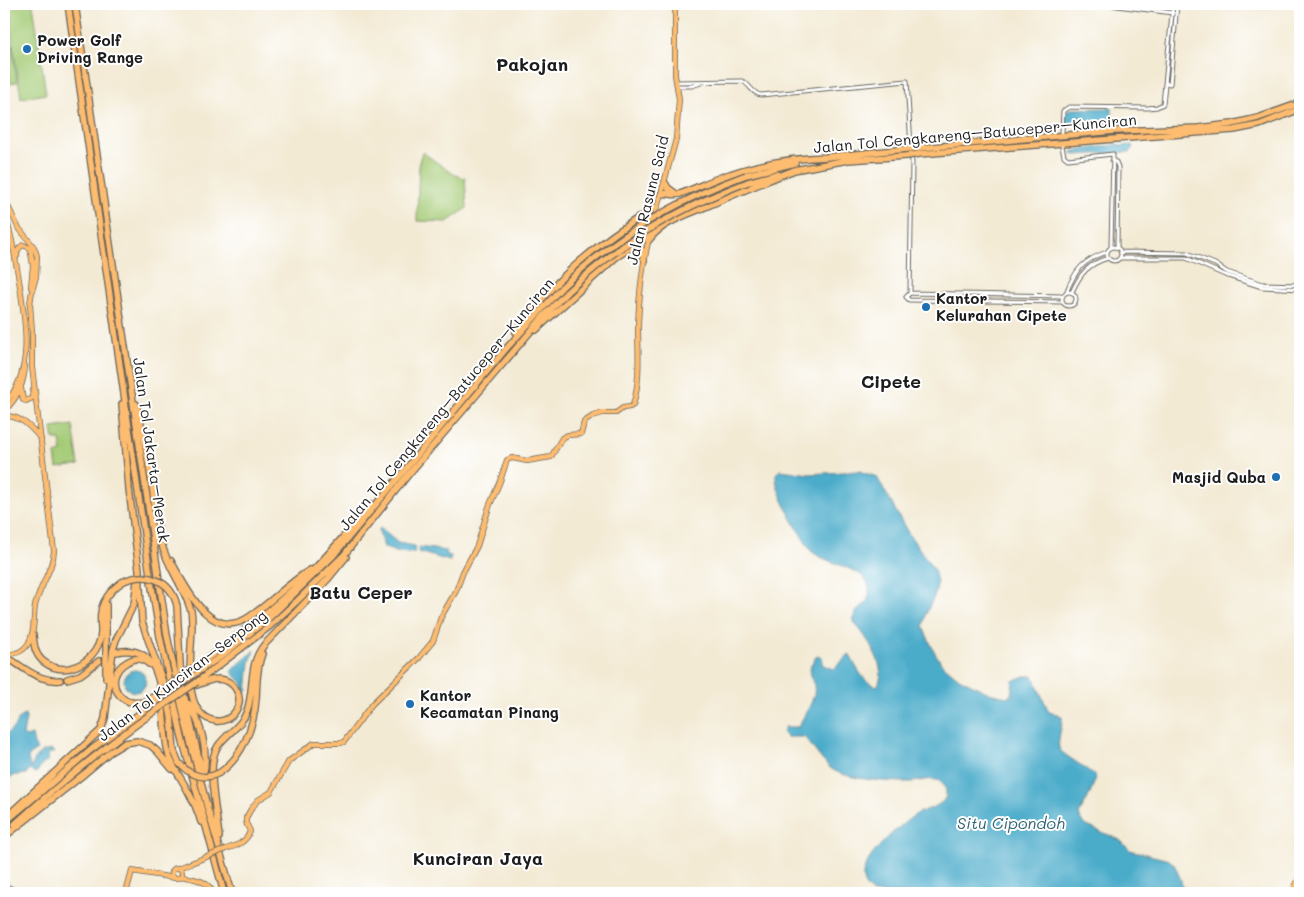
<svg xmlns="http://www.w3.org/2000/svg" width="1304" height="897" viewBox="0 0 1304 897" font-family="Mali,sans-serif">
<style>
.green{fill:#a4cb76;stroke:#607449}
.water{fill:#4bacca;stroke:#346473}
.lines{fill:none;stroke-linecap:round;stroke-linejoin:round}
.minor-casing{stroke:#67645c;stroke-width:5}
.major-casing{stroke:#67645c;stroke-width:6}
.highway-casing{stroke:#67645c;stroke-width:8}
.minor{stroke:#fff;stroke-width:3}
.major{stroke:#fdbc70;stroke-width:4.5}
.highway{stroke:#fdbc70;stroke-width:5.5}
.major-bridge-casing{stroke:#67645c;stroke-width:6;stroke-linecap:butt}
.highway-bridge-casing{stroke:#67645c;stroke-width:8;stroke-linecap:butt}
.major-bridge{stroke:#fdbc70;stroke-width:4.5}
.highway-bridge{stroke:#fdbc70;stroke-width:5.5}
.poi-dot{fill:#1f6fb2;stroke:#fff;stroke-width:2}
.labels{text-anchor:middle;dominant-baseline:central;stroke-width:4;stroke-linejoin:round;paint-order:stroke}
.poi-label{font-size:15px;font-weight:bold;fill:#1c1c1c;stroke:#fff;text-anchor:start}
.street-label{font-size:15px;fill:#1c1c1c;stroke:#fff}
.water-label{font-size:16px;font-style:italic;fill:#346473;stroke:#fff}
.quarter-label{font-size:18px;font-weight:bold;fill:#1c1c1c;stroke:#fff}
</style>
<rect width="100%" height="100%" fill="#fff"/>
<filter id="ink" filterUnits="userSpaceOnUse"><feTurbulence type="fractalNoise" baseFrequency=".02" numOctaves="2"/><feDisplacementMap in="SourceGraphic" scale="10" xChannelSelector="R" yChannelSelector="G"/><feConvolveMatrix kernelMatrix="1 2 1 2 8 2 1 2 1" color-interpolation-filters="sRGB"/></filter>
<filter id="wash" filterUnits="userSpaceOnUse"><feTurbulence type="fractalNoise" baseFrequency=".0096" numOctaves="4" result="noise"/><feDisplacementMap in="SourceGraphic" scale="20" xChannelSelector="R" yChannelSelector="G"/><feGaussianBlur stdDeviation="1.12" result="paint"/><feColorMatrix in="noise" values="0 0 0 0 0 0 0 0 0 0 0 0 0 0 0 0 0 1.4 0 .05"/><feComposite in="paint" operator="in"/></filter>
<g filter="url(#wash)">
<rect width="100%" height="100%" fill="#f3ead4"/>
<!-- green -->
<path class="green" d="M7 4H33L46 94 21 98Z
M12 45 17 82 4 84V47Z
M422 152 455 175 465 178 467 208 447 222 417 221 419 162Z
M73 425 79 465 57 468 55 454 62 452 60 440H54L52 428Z"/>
<!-- water -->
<path class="water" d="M1112 108V121H1124L1127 123 1119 124 1118 126 1106 123H1068L1065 118 1066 112 1071 109Z
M1116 143 1120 146 1132 145 1133 148 1130 152H1128L1075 155 1071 153 1074 151 1115 145Z
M781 470 809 474 859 471 877 477 907 531 934 570 937 581 936 592 926 614 923 627 933 649 941 663 959 678 989 693 1007 697 1011 695 1013 681 1024 676H1033L1049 712 1062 716C1063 727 1057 738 1059 748 1060 754 1089 768 1096 778L1088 798 1079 814 1081 820 1087 826 1120 840 1130 850 1169 860 1174 864 1181 880 1183 893H873C868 889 863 885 863 878 861 858 900 825 915 815 924 809 944 807 946 795 947 789 943 782 937 780 929 778 918 782 910 782 890 782 852 780 835 771 823 765 813 746 804 737H787L783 732 785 727H798C803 717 812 705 814 694 817 678 802 672 817 656L822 658 823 665 834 669 849 654C856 665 862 683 877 686 890 669 865 635 854 622 851 607 869 609 869 593 869 587 868 582 864 578 856 568 824 562 811 551 802 538 774 490 776 476 776 472 778 472 781 470Z
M380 528 398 543 415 546 414 553 395 552 384 547 378 530Z
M419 547 447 551 446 554 451 556 450 561 418 552Z
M255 650 250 662 247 691H245L242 683 231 671Z
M124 681a11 11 0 1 1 22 0a11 11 0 1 1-22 0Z
M25 715 26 718 23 735 26 737 32 735 34 744 37 750 32 753 28 758 30 767 31 768C36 756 39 751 52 750L54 753H49L47 761 42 765 36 773 30 770 26 774C15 775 9 775 4 786V740C6 734 7 734 11 730 18 725 16 717 25 715Z"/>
</g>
<g filter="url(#ink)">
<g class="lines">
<!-- minor casing -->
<g class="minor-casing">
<path id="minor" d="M1109 4 1117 6 1173 13
M1130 4 1173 9
M676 82 742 81C750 84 752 94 761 95L907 81 912 163 910 293
M1166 83 1170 84 1177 4
M677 86H692L701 83
M1062 132 1063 111 1069 107 1148 108 1157 107 1163 104 1173 4
M1062 146 1064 156 1068 159 1113 154 1111 248
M1112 161 1116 162 1118 167 1117 248
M1107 254a7 7 0 1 1 14 0a7 7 0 1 1-14 0Z
M1120 252 1187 253 1215 264 1227 272 1263 284 1300 285
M1120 258H1186L1225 275 1262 287 1300 289
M1062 299a7 7 0 1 1 14 0a7 7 0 1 1-14 0Z
M1072 292C1080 274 1088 264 1108 258
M1066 293C1075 270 1083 260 1107 252
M1063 296 910 293 906 297 909 300 1063 302
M4 885 22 893"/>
</g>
<!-- major casing -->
<g class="major-casing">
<path id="major" d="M4 198 18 227 34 247 37 256 36 277 32 291 30 304 32 331V367L54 551C53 570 39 587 35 606 33 619 35 633 28 644 22 653 13 655 4 654
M4 213C12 233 14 253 18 274 24 313 37 372 4 404
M651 230 676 139 679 99 675 75V4
M17 256C17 251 18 248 23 245L30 248 33 265 31 287
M21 388 23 400 26 401 32 398 33 390
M4 411C17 399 24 384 25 366
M4 416C20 415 31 427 41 439
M226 849C236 846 247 842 250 831L246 823V818L251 809 258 800 271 792 289 761 314 743H341L344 742 372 704 419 658 433 641 441 617 456 591 463 572 477 546 489 507 500 481 507 460 512 458 527 461 551 457 562 438 568 435 581 434 584 422 593 416 603 413H616L623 408 630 407 633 405C641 379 638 352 638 325 639 295 642 267 649 238
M178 868 204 858
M172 873a5 5 0 1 1 10 0a5 5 0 1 1-10 0Z
M181 876C194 879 208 880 213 893
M126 893 132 871 175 878
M1292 893 1300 876
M1295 893 1300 884"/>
</g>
<!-- highway casing -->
<g class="highway-casing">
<path id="highway" d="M68 4 150 575 160 637 182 738 224 893
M75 4 167 635 184 717 208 810 232 893
M919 148 1115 131 1198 128 1232 124 1258 118 1300 103
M919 154 1234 130 1259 125 1300 109
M826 157 906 149
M794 170 848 160 907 156
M746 175 795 163
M748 182 777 174
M665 183 668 188 675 193
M661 194C667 192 673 196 680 194 697 188 713 179 730 174 761 163 795 158 828 157
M649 240C661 223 686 215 705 207 735 194 766 181 797 169
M633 247 636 246 642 250 644 260
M536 330 615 258 650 235
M516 332C553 279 602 239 656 207
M122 404 129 489 139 570 142 622 165 688 171 716 174 751 179 763
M136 404C143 430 148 458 152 485 155 505 156 526 162 545 168 568 185 588 191 611 197 636 174 715 216 721 223 722 231 718 235 712 245 698 235 680 219 679 211 679 204 682 197 685
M171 561C186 588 211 643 249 617 271 603 288 583 310 570
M106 605V678
M177 606 181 682 203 776
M33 635C34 646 35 655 44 662 52 668 60 670 70 668 87 664 100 650 101 633 101 622 99 612 104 602 108 594 115 587 122 582
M116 652C174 639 158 724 169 756 174 769 183 781 189 793 194 802 198 812 201 822
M4 655C21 666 38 682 60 680
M149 664C141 658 135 657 127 662 99 678 122 717 153 697
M194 668C232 641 268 613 302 581 327 558 349 530 371 504
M193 675 220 657 270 617 333 556 505 350 562 287
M67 679 80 675 99 661
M197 682 270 626 296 602 344 555 408 475 542 318 567 292
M189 704C201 724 208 749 204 772
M219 773C242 758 254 727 256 699 257 684 256 669 262 654
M4 819 101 730 105 718 113 650 116 640 134 604 137 581
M4 823 92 749 154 703
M15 824C60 783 108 744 158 709
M4 837 84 774 110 752 125 743 137 741 150 745 157 751 172 769
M219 837C217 814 205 764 218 746 227 733 242 726 247 711 255 688 248 665 264 645L328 579 346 557"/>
</g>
<!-- minor -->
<use href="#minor" class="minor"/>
<!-- major -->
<use href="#major" class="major"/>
<!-- highway -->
<use href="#highway" class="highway"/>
<!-- major-bridge casing -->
<g class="major-bridge-casing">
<path id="major-bridge" d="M204 858 226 849"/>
</g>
<!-- highway-bridge casing -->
<g class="highway-bridge-casing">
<path id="highway-bridge" d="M906 149 919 148
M907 156 919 154
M562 287C615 236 677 200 746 175
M567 292C625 239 675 210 748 182
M122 582C145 571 171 579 177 606
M153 697 194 668
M154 703 193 675
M158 709 197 682
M179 763C189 775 204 781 219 773"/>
</g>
<!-- major-bridge -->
<use href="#major-bridge" class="major-bridge"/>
<!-- highway-bridge -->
<use href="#highway-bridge" class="highway-bridge"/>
</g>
</g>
<!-- markers -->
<g class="poi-dot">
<circle cx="27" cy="49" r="5"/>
<circle cx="926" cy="307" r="5"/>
<circle cx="1276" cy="477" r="5"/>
<circle cx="410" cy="704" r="5"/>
</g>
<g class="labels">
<!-- poi labels -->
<g class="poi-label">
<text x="37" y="40">Power Golf<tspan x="37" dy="17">Driving Range</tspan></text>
<text x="936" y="298">Kantor<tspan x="936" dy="17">Kelurahan Cipete</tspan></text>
<text x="1266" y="477" text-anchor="end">Masjid Quba</text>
<text x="420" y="695">Kantor<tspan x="420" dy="17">Kecamatan Pinang</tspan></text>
</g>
<!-- street labels -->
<g class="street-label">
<text transform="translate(975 133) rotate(-5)">Jalan Tol Cengkareng–Batuceper–Kunciran</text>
<text transform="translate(647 200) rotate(-76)">Jalan Rasuna Said</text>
<text transform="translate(446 404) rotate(-50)">Jalan Tol Cengkareng–Batuceper–Kunciran</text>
<text transform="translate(152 450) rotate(82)">Jalan Tol Jakarta–Merak</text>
<text transform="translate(182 675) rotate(-37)">Jalan Tol Kunciran–Serpong</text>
</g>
<!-- water labels -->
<g class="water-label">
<text x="1011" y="822">Situ Cipondoh</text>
</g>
<!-- quarter labels -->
<g class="quarter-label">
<text x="532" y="64">Pakojan</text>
<text x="891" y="381">Cipete</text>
<text x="361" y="592">Batu Ceper</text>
<text x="478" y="858">Kunciran Jaya</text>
</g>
</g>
<!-- margin -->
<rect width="1304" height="897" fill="none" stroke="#fff" stroke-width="20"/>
</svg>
